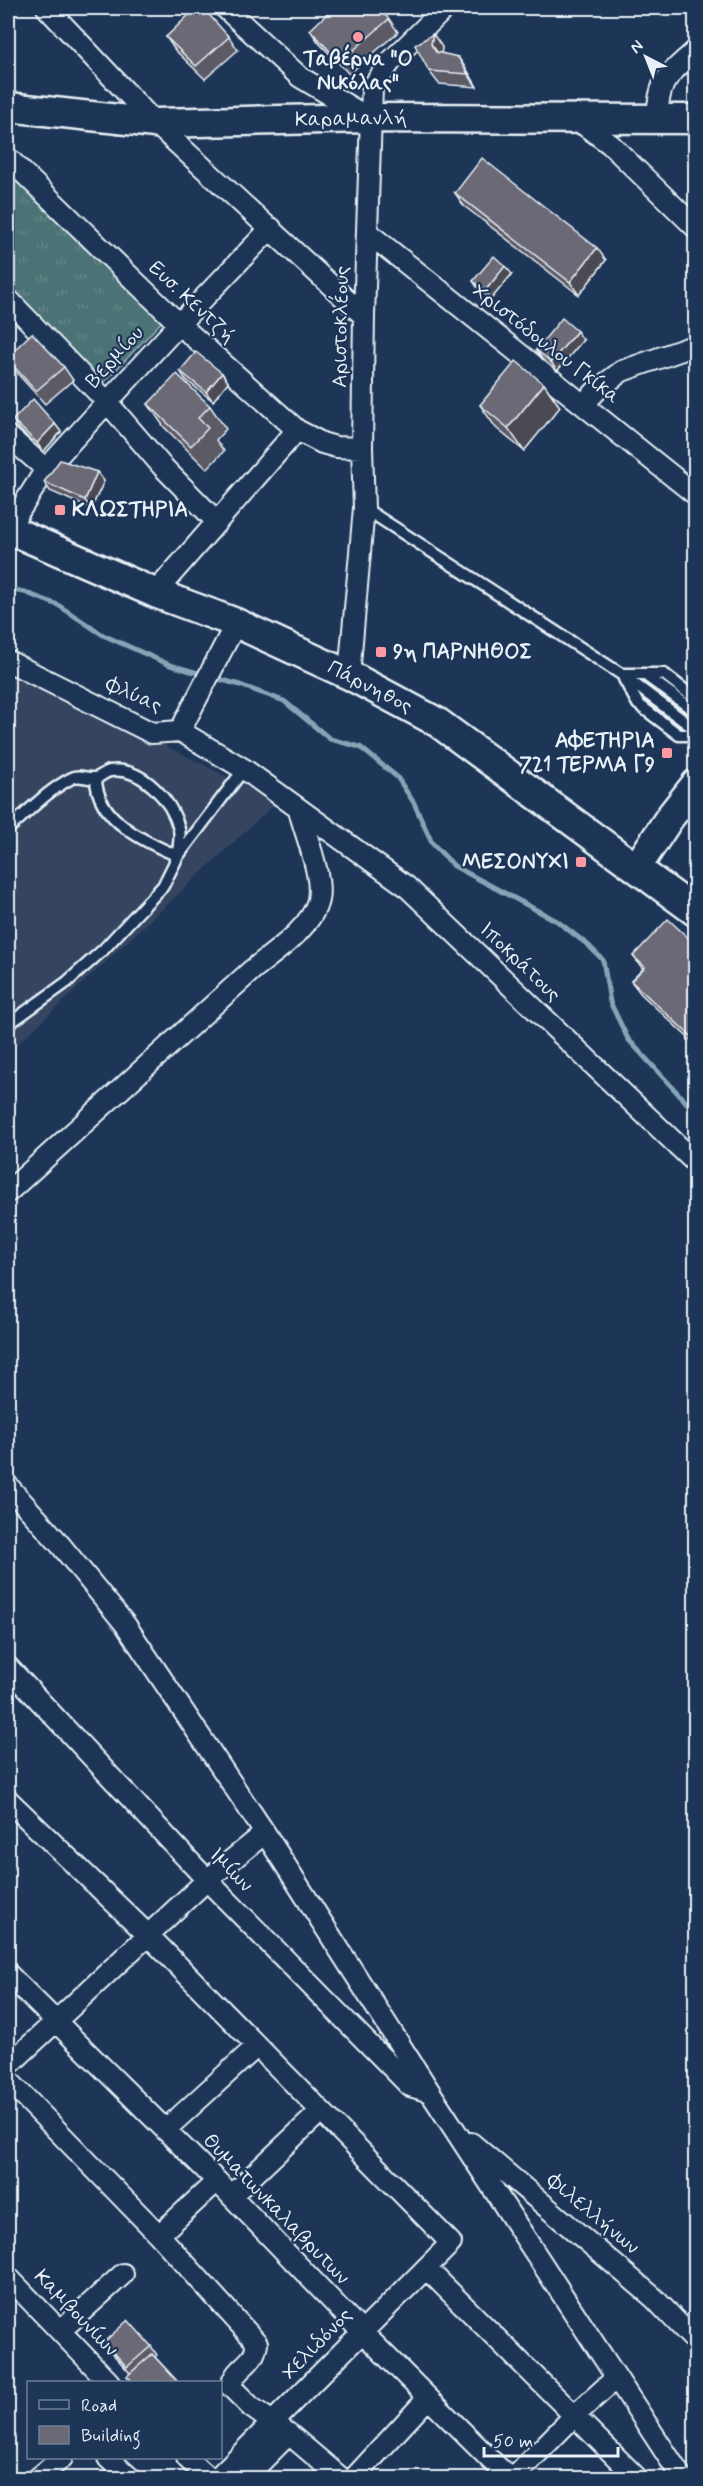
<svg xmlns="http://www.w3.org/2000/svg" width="703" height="2486" viewBox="0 0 703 2486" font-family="Mynerve,sans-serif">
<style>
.built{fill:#344560}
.grass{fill:url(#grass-tufts);stroke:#9ab2b6;stroke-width:1.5}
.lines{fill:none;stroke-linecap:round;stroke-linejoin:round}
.stream{stroke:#86a4b5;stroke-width:5}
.lane-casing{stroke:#e8f1f8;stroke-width:15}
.street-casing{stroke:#e8f1f8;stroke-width:24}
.secondary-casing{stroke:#e8f1f8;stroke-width:33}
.lane{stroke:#1d3557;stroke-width:10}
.street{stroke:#1d3557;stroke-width:20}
.secondary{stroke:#1d3557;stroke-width:28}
.wall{fill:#5c5a65;stroke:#e8f1f8;stroke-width:1.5}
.shaded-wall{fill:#4b4a52;stroke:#e8f1f8;stroke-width:1.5}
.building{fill:#6b6975;stroke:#e8f1f8;stroke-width:1.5}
.poi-dot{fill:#ff9aa2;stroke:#1d3557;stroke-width:2}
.labels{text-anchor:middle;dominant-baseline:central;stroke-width:4.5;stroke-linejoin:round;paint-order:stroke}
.poi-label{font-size:21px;font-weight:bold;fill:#e8f1f8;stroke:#1d3557;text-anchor:start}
.street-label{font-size:21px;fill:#e8f1f8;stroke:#1d3557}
</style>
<defs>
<pattern id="grass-tufts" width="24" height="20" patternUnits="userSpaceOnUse" patternTransform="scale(1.5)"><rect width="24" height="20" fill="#4b7275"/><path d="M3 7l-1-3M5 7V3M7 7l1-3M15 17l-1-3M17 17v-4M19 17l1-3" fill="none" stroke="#658789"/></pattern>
</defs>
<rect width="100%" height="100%" fill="#1d3557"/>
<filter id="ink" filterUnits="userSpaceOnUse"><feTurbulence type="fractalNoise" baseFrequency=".0167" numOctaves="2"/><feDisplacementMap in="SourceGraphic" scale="12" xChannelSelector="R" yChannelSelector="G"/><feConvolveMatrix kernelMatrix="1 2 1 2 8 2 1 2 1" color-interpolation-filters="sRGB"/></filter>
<g filter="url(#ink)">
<!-- built -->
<path class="built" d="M8 666 277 802 8 1053Z"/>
<!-- grass -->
<path class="grass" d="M8 172 166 317 102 385 8 288Z"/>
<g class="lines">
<!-- stream -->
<path class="stream" d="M8 589 24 592 58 605 103 635 170 665 240 685 284 701 330 739 360 747 397 777 414 803 432 843 454 866 557 921 588 945 603 960 610 1002 628 1039 696 1113"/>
<!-- lane casing -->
<g class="lane-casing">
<path id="lane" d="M364 508 621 674 696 730
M622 674H664L696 699
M645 675 696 712
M624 679 638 704 679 735H696
M96 779C97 820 145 842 178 856
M8 829C28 812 48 790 72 778 79 774 87 779 94 778 100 778 104 772 110 771 142 766 172 801 179 829 181 837 178 847 178 856
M8 1023H10L67 982 104 949 142 908 163 886 178 856 244 769"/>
</g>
<!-- street casing -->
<g class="street-casing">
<path id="street" d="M47 8 155 123 364 316
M225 8 300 77 367 117
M576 119 610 144 696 228
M657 119C659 78 667 77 696 50
M8 158 179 324 297 430 322 443 336 447 362 448
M367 232 696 495
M8 299 107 402 162 466 217 522
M584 404 598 389 622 371 696 345
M8 436 46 469
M8 529 46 469 179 324 271 228
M155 593 297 430
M8 661 152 733 180 731 244 769 406 886 696 1163
M349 675 364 508 362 448 364 316 372 88 391 61 445 8
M180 731 236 623
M8 1192 252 970C273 953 312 928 318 900 323 876 305 834 299 810
M8 1486 58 1542 125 1624 265 1833 430 2092 682 2478
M8 1667 207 1880 410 2086 430 2092
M8 1800 148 1935 451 2243 217 2478
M8 1974 217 2181 362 2332 509 2478
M8 2066 207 1880 265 1833
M8 2080 159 2235 257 2343C254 2367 235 2365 231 2387L251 2407 289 2434 341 2478
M165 2130 257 2046
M471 2143 654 2298 696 2342
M231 2196 321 2111
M159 2235 217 2181
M426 2268 637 2478
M8 2277 109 2382
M60 2331 123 2274
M108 2458 130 2478
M187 2458 209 2478
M38 2478 62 2458
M245 2478 289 2434
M354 2478 428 2398
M513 2478 574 2416 616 2378"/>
</g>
<!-- secondary casing -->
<g class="secondary-casing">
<path id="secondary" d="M8 107 155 123 370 118 696 119
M8 529 155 593 236 623 349 675 437 722 696 912
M637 867 670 817 696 784"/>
</g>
<!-- lane -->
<use href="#lane" class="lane"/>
<!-- street -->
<use href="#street" class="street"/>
<!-- secondary -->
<use href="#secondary" class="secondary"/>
</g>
<!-- wall -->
<path class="wall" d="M389 19 398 32 349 74 319 43 310 30Z
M166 37H229L238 50 205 79 175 50Z
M442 47 441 53 467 70 477 87 439 84 429 71Z
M455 193 606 260 579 295 464 206Z
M512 274 491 299 479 290 473 281Z
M583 340 557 371 542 359 536 350Z
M8 356 64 367 73 380 45 404 15 371 8 361Z
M180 371 222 373 228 382 213 401 186 380Z
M544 384 560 407 524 451 496 428 480 405Z
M148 404 210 406 226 429 216 440 224 451 207 469 164 427Z
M13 420 55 424 61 432 43 452 19 429Z
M97 472 104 481 91 509 50 491 44 482Z
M696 945V1045L641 994 631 981 643 969 633 956Z
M104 2342 151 2346 157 2355 155 2357 178 2382H132L127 2376 130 2373 110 2351Z"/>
<!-- shaded-wall -->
<path class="shaded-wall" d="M433 34 442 47 441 57 431 44Z
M458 57 467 70 477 87 468 74Z
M597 248 606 260 579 295 570 282Z
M505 266 512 274 491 299 485 291Z
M577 331 583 340 557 371 551 362Z
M222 373 228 382 213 401 206 392Z
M544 384 560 407 524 451 508 428Z
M55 424 61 432 43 452 37 443Z
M97 472 104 481 91 509 85 500Z"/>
<!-- building -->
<path class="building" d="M196 8H203L229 37 196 66 166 37Z
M333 8H378L389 19 340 62 310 30Z
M433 34 431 44 436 52 458 57 468 74 429 71 415 45Z
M482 158 597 248 570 282 455 193Z
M494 256 505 266 485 291 473 281Z
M562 318 577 331 551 362 536 350Z
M32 333 64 367 36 391 8 360V356Z
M196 352 222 373 206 392 180 371Z
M516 361 544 384 508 428 480 405Z
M177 374 210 406 198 418 208 428 191 446 148 404Z
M33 399 55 424 37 443 13 420Z
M60 460 97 472 85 500 44 482Z
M668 919 696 945V1036L693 1038 631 981 645 967 633 956Z
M128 2320 151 2346 127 2367 104 2342Z
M152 2354 176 2380 173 2382H133L127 2376Z"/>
</g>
<!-- markers -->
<g class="poi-dot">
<circle cx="358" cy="37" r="6"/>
<rect x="54" y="504" width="12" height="12" rx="3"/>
<rect x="375" y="646" width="12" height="12" rx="3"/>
<rect x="661" y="747" width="12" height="12" rx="3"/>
<rect x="575" y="856" width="12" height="12" rx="3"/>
</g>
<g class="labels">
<!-- poi labels -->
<g class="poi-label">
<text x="358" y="59" text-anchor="middle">Ταβέρνα "Ο<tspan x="358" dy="24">Νικόλας"</tspan></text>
<text x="72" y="510">ΚΛΩΣΤΗΡΙΑ</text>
<text x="393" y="652">9η ΠΑΡΝΗΘΟΣ</text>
<text x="655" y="741" text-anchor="end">ΑΦΕΤΗΡΙΑ<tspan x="655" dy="24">721 ΤΕΡΜΑ Γ9</tspan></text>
<text x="569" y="862" text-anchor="end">ΜΕΣΟΝΥΧΙ</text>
</g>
<!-- street labels -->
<g class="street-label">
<text transform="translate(351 119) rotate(-1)">Καραμανλή</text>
<text transform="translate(192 302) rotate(43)">Ευσ. Κεντζή</text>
<text transform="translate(341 327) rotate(-89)">Αριστοκλέους</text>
<text transform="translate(546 344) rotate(38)">Χριστόδουλου Γκίκα</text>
<text transform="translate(115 357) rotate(-48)">Βερμίου</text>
<text transform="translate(370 687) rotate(27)">Πάρνηθος</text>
<text transform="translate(134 695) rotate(24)">Φλύας</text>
<text transform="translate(520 962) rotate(44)">Ιποκράτους</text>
<text transform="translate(231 1870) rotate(46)">Ιμίων</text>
<text transform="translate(276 2209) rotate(46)">Θυματωνκαλαβρυτων</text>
<text transform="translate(593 2214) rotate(40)">Φιλελλήνων</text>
<text transform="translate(76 2313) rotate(46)">Καμβουνίων</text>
<text transform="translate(317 2344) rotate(-46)">Χελιδόνος</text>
</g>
</g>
<!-- margin -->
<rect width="703" height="2486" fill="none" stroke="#1d3557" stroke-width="30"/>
<rect x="15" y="15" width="673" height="2456" fill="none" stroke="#e8f1f8" stroke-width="2" filter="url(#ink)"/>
<!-- legend -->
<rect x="27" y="2381" width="195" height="78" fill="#1d3557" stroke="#6e8097" stroke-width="1.5"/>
<rect x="39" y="2400" width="30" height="9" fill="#1d3557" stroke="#6e8097" stroke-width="1.5"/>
<text x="81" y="2411" font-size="18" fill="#e8f1f8">Road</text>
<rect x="39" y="2426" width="30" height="18" fill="#6b6975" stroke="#6e8097" stroke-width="1.5"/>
<text x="81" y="2441" font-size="18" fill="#e8f1f8">Building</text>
<!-- north arrow -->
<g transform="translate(646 57) rotate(318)" stroke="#1d3557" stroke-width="4.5" paint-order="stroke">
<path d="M0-4.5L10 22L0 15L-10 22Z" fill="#e8f1f8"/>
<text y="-9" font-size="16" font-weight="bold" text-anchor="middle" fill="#e8f1f8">N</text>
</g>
<!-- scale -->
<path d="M484 2447v9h134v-9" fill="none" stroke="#e8f1f8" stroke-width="3"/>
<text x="493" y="2447" font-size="18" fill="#e8f1f8" stroke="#1d3557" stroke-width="4.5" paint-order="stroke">50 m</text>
</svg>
